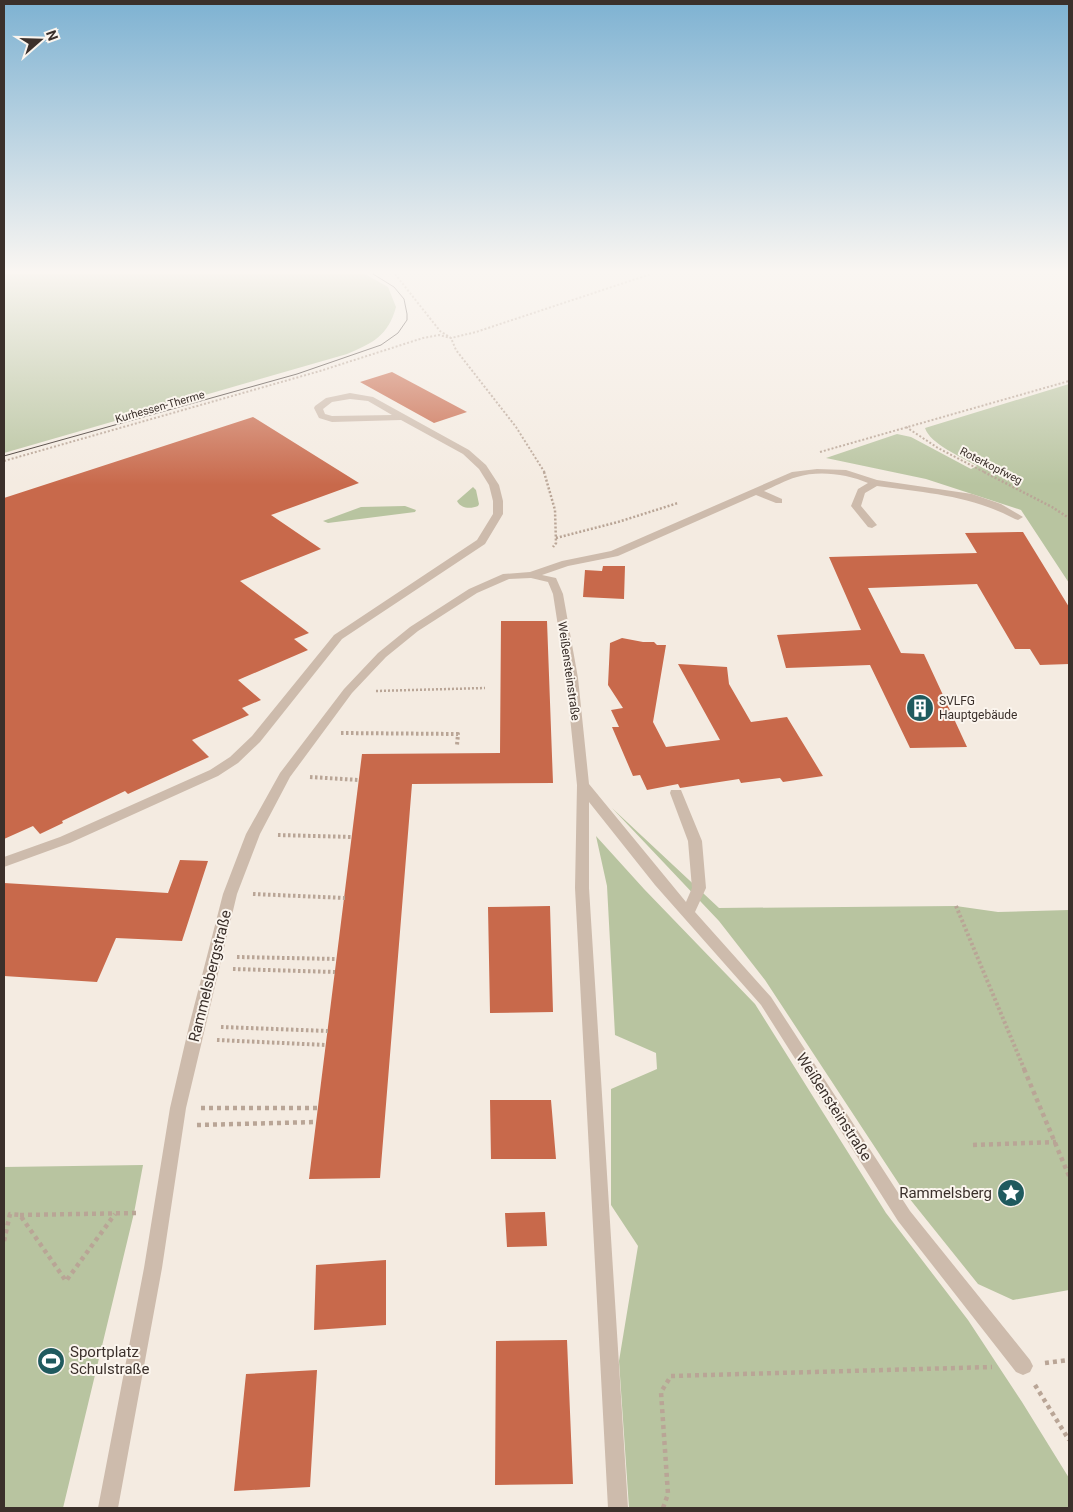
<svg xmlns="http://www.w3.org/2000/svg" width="1073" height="1512" viewBox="0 0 1073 1512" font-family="Roboto,sans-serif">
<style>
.green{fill:#b8c4a0}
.building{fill:#c8694b}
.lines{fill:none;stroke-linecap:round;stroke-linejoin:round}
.path-far3{stroke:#b9a596;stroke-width:2;stroke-dasharray:2 2;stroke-linecap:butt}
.path-far2{stroke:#b9a596;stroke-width:2.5;stroke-dasharray:2 2;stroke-linecap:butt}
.path-far1{stroke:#b9a596;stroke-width:4;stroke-dasharray:2.5 2.5;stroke-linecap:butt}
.path{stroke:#b9a596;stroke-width:4.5;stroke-dasharray:4 4;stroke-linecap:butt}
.minor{fill:#cdbbac;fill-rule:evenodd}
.tram{stroke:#3b302b;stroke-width:1}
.labels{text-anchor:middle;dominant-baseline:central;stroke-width:4;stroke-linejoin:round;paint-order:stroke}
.far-street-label{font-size:11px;fill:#3b302b;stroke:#fbf5ee}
.street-label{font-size:12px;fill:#3b302b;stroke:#fbf5ee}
.poi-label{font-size:12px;fill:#3b302b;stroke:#fbf5ee;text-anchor:start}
.near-street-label{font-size:15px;fill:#3b302b;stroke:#fbf5ee}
.near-poi-label{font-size:15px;fill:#3b302b;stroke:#fbf5ee;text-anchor:end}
</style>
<rect width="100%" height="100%" fill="#f4ebe1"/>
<!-- green -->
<path class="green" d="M4 274H365L388 287 396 307C388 336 373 343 347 354L4 453Z
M1069 384V583L1021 510 926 479 826 458 897 434 911 437 971 469 977 466C962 457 930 444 925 428Z
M473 487 476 490 479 504 478 506C471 509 461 509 457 501Z
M405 506 416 510 415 512 328 523 323 521 361 507Z
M612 808 719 908 956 906 998 912 1069 910V1290L1013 1300 978 1284 905 1193 765 980 719 921Z
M596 836 644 889 755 1004 886 1213 968 1320 1022 1402 1069 1478V1508H629L619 1361 638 1246 611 1205V1089L657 1069 656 1053 615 1035 607 886Z
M143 1165 134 1213 63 1508H4V1167Z"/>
<!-- building -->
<path class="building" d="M392 372 467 412 434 423 360 382Z
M253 417 359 483 271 515 321 549 240 581 309 633 294 639 308 650 238 680 261 700 242 708 249 715 192 740 209 757 128 794 125 791 62 821 63 823 40 834 33 826 4 839V498Z
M1023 532 1069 607V664L1040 665 1030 649H1015L977 584 868 588 901 653 924 654 967 747 910 748 870 665 786 668 777 635 861 630 829 557 977 553 965 533Z
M603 566H625L624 599 583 597 585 570 602 571Z
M501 621H547L553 783 412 784 380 1178 309 1179 362 754 500 753Z
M622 638 643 642H654L657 645H666L653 722 666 747 720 740 678 664 727 667 729 684 751 722 787 717 823 776 783 782 780 778 741 783 739 779 680 788 678 784 647 790 640 775 633 776 612 727H619L611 710 623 708 608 685 610 643Z
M180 860 208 861 182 941 116 938 97 982 4 976V883L168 893Z
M550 906 553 1012 490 1013 488 907Z
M490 1100H551L556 1159H491Z
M545 1212 547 1246 507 1247 505 1213Z
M386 1260V1325L314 1330 316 1265Z
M567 1340 573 1484 495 1485 496 1341Z
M317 1370 310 1487 234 1491 246 1374Z"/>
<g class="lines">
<!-- path-far3 -->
<path class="path-far3" d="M395 274 440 331 451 338 456 350 516 427 545 473
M906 427 938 448 986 473
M820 452 1069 381
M4 461 320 371 423 338 439 335 451 338 476 332 651 274"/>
<!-- path-far2 -->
<path class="path-far2" d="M544 472 555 510 556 543 553 547
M984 472 1052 507 1069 518
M556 538 618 522 678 503
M376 691 485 688"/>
<!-- path-far1 -->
<path class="path-far1" d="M341 733 458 734 457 745
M310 777 359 780
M278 835 352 837
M253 894 345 898
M956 906 1025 1071
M237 957 336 959
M233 969 335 972
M221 1027 328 1031
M217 1040 326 1045"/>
<!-- path -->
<path class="path" d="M1024 1069 1069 1176
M201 1108H318
M197 1125 317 1122
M973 1145 1056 1142
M20 1215 137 1213
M4 1241 10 1214 20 1215 66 1281 115 1214
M1045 1363 1069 1360
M1035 1385 1069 1440
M663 1508 668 1494 661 1392 671 1376 992 1367"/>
<!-- minor -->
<path class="minor" d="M350 393 373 397 469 450 486 465 499 485 503 501V514L485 544 342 639 260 742 238 763 218 776 70 843 4 867V857L60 837 210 770 230 757 252 736 334 635 477 540 493 514V501L489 485 479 469 463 454 401 420 332 422 319 418 314 408 315 406 326 398ZM350 399 368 401 392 415 332 416 325 414 323 409 332 402Z
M817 469 846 470 877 480 972 494 1001 504 1023 517 1018 520 1015 519C970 495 926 493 877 486L865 493 861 506 877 525 872 528 868 527 851 506 858 489 868 483C847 474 819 470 797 477 785 480 774 487 764 491L782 499V503H776L756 495 618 556 568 566 542 575 556 578 563 594 578 678 589 784 686 902 692 888 688 841 670 793 671 790H681L702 841 706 888 695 912 771 997 910 1211 1030 1360 1033 1366 1030 1372 1023 1375 1016 1372 898 1221 761 1005 655 885 589 802V888L628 1508H608L575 888 577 785 566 678 553 594 548 582 531 578 509 579 477 593 418 631 386 657 352 693 290 777 260 834 237 894 186 1108 162 1268 118 1508H98L144 1268 170 1108 189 1026 223 894 246 834 280 773 344 689 378 653 410 627 469 589 503 574 530 572 562 561 611 551 792 472Z"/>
<!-- tram -->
<path class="tram" d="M4 456 297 374 381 345 398 333 407 320V314L404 299 394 287 373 274"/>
</g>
<!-- sky -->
<linearGradient id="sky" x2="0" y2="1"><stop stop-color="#7eb2d2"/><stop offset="0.56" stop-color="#faf6f2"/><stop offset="1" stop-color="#faf6f2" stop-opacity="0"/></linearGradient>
<rect width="1073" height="485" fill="url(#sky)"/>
<!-- icons -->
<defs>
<g id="building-disc" transform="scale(1.4375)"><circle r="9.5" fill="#1f5a5e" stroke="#fbf5ee"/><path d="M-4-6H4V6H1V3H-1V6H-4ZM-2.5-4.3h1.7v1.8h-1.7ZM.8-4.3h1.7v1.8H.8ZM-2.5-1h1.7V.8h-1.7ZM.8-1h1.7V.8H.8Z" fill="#fff"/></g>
<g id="sight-disc" transform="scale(1.4375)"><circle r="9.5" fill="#1f5a5e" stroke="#fbf5ee"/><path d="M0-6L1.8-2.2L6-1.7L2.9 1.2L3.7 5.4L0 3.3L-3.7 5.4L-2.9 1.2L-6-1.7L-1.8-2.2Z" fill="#fff"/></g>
<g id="stadium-disc" transform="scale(1.4375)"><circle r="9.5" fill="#1f5a5e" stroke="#fbf5ee"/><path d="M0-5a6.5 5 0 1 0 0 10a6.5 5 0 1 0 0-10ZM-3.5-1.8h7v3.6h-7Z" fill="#fff"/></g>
</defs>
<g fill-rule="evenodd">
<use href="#building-disc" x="920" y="708"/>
<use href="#sight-disc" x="1011" y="1193"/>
<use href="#stadium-disc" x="51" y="1361"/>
</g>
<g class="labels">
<!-- far-street labels -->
<g class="far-street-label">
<text transform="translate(160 407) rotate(-16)">Kurhessen-Therme</text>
<text transform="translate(991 466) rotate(27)">Roterkopfweg</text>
</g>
<!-- street labels -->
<g class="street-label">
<text transform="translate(569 671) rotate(82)">Weißensteinstraße</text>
</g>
<!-- poi labels -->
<g class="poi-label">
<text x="939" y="701">SVLFG<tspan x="939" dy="14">Hauptgebäude</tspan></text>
</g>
<!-- near-street labels -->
<g class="near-street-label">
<text transform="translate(210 976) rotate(-76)">Rammelsbergstraße</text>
<text transform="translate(834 1107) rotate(57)">Weißensteinstraße</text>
</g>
<!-- near-poi labels -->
<g class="near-poi-label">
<text x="992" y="1193">Rammelsberg</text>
<text x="70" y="1352" text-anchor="start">Sportplatz<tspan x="70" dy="17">Schulstraße</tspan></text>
</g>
</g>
<!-- border -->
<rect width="1073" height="1512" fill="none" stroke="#3b302b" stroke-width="10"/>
<!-- north arrow -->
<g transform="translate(40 40) rotate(70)" stroke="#fbf5ee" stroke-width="4" paint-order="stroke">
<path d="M0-4L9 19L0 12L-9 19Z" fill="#3b302b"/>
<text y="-8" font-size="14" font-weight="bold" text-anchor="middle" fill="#3b302b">N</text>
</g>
</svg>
